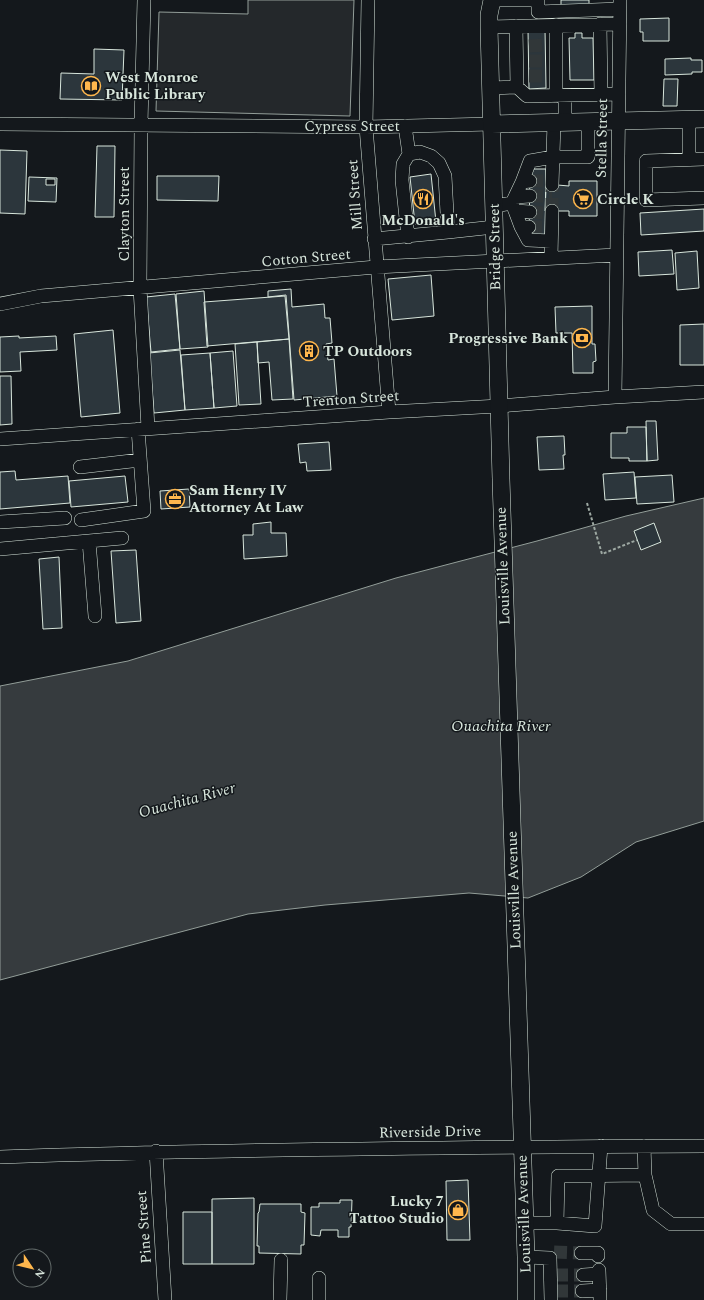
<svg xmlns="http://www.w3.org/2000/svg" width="704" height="1300" viewBox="0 0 704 1300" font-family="Spectral,serif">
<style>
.parking{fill:#24282b;stroke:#939e99}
.water{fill:#363b3e;stroke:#939e99}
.building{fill:#2c363c;stroke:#d8e6dc;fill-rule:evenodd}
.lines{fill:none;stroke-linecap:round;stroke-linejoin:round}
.minor-tunnel{stroke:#313739;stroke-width:13;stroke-dasharray:13 6;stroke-linecap:butt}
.minor-casing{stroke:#d8e6dc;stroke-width:14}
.major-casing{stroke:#d8e6dc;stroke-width:18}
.path{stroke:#9da8a2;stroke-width:2;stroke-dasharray:3 2;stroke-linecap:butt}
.minor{stroke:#14181c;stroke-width:13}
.major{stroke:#14181c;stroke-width:17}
.labels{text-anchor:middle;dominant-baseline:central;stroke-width:3;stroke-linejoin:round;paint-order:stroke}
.poi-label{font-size:15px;font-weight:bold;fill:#d8e6dc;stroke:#14181c;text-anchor:start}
.street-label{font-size:15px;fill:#d8e6dc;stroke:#14181c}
.water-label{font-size:16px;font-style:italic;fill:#d8e6dc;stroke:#14181c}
</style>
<rect width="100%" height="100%" fill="#14181c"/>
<!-- parking -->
<path class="parking" d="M248 0H354L350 116 156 111 159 12 248 14Z"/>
<!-- water -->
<path class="water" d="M704 498V821L636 842 581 877 528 898 469 893 325 905 248 914 0 980V686L128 661 396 578 537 541 626 516Z"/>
<!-- building -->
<path class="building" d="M561 0H589V6L561 7Z
M669 18V41H643V32H640V19Z
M545 29 546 88 529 89 528 30Z
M575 33H582V38H593L594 80H570L569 38H575Z
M94 49 124 50 122 100 60 99 61 73 94 74Z
M691 58V60H702V72H692V74L665 75V59Z
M664 79H678L677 106H663Z
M97 146H115L114 217H95Z
M0 150 27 151 25 214 0 213Z
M530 169H546L545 238H529Z
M431 174 436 222 415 224 410 177Z
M157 176H219L218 201 157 200Z
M29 177 57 178 56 202 28 201ZM46 179H55V185H46Z
M569 181H597V216H569V211H545L546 184 569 186Z
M704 209V231L641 235 640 213Z
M672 250 674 274 639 276 638 252Z
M697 251 699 288 677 290 675 253Z
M431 275 434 316 392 320 388 279Z
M291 289 292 307 324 304 325 318H330L332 343 326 344 328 360 334 359 337 396 294 400 286 295 268 297V291Z
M204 291 208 347 180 349 176 294Z
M175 294 180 349 151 352 146 297Z
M285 296 289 339 207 346 204 302Z
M592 306V344H595L596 361 593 362V373H573L572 333H556L555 307Z
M704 324V365H680V325Z
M113 330 120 413 81 417 74 334Z
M19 336V338L56 336 57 350 20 352 21 371 0 372V337Z
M289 339 293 399 272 400 269 362 258 363 257 342Z
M257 342 261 404 239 405 235 344Z
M180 350 185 410 154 413 149 353Z
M233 351 237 406 214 408 210 353Z
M210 353 214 408 185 410 181 355Z
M0 376H11L12 424 0 425Z
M646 421H656L658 460 647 461Z
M627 427H646L647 461H629V458H611V433H627Z
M564 436 565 455H563L564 469 539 470 537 437Z
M329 442 331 470 307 471 306 462 300 463 298 444Z
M15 471 16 480 68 476 70 503 0 509V472Z
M634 472 636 498 605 500 603 474Z
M672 475 674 502 637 504 635 477Z
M125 476 128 502 71 507 69 481Z
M189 489 190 507 161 509 160 491Z
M271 522V533H286L287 556 244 559 243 535H253V524Z
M654 523 661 542 641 550 634 531Z
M136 550 141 621 116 623 111 551Z
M59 557 62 628 43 629 39 559Z
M468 1180 470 1240H447L446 1181Z
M254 1198V1264H212V1199Z
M340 1200H352L351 1227H349V1237H338V1230H321L320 1236 311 1235V1207H319V1203H340Z
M260 1204H301V1212L305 1213 304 1245H301V1254L259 1253V1246H257L258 1213 259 1212Z
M183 1212H212V1264H183Z"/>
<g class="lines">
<!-- minor-tunnel -->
<path class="minor-tunnel" d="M529 46 546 45
M529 61H546
M529 76H546
M530 181H545
M530 196H552
M552 211V185
M530 212 545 213
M529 227H545
M554 1252 581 1253
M555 1275H583
M555 1291H582"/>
<!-- minor casing -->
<g class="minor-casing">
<path id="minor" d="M144 0 141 125 140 288 148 428
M368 0 366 127 389 412
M492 0H538
M538 0V12L620 9
M600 24 601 95
M516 26 517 87
M489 27 620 24
M491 88 517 87 527 96 619 94
M556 96V25
M565 96V123
M689 120V159
M0 124 366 127 492 124
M405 126 409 154
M704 159 646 161V200L704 198
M522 182 530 161 553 157H588V122
M552 185 554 123
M515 197 530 196
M512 203 521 227H529
M494 206 512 203 522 182 530 181
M515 211 530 212
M521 227 528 240 551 241
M408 237 402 180 403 164 409 154 420 152 431 156 439 163 445 176 448 232 494 227
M374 239 448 232
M551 258 552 211
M0 304 41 296 376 267 616 255
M615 397 620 0
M0 439 389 412 499 406 615 397 704 392
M80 467 140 460
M81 520 144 511 138 429
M0 522 65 518
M89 541 95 616
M0 549 122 538
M601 1146 595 1226 557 1223 558 1176 645 1175 653 1210 671 1224H704
M644 1146 645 1175
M156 1151 165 1300
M0 1157C235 1149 469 1147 704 1146
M525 1223H557
M581 1253H598V1256
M526 1257 550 1258 551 1300
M599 1270 600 1300
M583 1275 599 1274
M319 1278V1300
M582 1291 600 1290
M280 1300 281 1260"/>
</g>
<!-- major casing -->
<g class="major-casing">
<path id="major" d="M492 0 489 15V27L501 479 526 1257V1300
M492 124 704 119"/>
</g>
<!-- path -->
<path class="path" d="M587 503 602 554 637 540"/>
<!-- minor -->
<use href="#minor" class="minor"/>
<!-- major -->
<use href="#major" class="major"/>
</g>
<!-- icons -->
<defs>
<g id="library-ring" transform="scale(1)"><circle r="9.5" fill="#14181c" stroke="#ffb74d" stroke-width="1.5"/><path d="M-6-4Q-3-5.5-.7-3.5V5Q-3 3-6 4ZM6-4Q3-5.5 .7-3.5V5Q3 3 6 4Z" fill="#ffb74d"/></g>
<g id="restaurant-ring" transform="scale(1)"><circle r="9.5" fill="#14181c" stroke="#ffb74d" stroke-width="1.5"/><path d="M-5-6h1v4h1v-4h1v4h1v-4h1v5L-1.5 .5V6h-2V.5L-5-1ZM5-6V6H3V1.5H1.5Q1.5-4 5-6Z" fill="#ffb74d"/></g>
<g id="supermarket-ring" transform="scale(1)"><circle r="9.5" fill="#14181c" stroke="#ffb74d" stroke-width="1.5"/><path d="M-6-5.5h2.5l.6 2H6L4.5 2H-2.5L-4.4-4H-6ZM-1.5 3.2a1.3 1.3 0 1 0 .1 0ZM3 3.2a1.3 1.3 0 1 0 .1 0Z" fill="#ffb74d"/></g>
<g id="bank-ring" transform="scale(1)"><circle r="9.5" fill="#14181c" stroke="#ffb74d" stroke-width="1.5"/><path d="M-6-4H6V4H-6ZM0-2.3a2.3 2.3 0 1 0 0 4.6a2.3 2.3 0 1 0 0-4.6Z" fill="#ffb74d"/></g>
<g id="building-ring" transform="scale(1)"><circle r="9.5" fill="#14181c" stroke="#ffb74d" stroke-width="1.5"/><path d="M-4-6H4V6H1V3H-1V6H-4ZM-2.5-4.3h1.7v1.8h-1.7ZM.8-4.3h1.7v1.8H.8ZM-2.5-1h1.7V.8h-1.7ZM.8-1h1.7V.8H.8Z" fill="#ffb74d"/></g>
<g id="office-ring" transform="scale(1)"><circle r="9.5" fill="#14181c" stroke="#ffb74d" stroke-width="1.5"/><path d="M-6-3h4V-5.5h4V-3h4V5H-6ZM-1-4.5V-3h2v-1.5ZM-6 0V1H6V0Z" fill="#ffb74d"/></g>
<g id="shop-ring" transform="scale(1)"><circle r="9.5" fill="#14181c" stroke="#ffb74d" stroke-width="1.5"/><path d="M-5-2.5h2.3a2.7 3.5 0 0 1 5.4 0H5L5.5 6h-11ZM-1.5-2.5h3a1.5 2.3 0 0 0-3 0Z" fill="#ffb74d"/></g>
</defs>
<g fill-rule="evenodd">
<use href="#library-ring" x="91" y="86"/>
<use href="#restaurant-ring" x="423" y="199"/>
<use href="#supermarket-ring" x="583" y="199"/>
<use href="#bank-ring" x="582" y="338"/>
<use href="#building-ring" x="309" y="351"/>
<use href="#office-ring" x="175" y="499"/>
<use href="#shop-ring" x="458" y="1210"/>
</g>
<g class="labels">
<!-- poi labels -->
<g class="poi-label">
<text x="105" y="77">West Monroe<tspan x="105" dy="17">Public Library</tspan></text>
<text x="597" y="199">Circle K</text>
<text x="423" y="220" text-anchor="middle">McDonald's</text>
<text x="568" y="338" text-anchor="end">Progressive Bank</text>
<text x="323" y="351">TP Outdoors</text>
<text x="189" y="490">Sam Henry IV<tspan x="189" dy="17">Attorney At Law</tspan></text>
<text x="444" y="1201" text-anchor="end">Lucky 7<tspan x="444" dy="17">Tattoo Studio</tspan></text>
</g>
<!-- street labels -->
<g class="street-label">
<text x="352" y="126">Cypress Street</text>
<text transform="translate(602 138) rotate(-89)">Stella Street</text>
<text transform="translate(355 195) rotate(-94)">Mill Street</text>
<text transform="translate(124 214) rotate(-90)">Clayton Street</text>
<text transform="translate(495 247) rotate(-91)">Bridge Street</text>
<text transform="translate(306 258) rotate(-5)">Cotton Street</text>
<text transform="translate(351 399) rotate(-4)">Trenton Street</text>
<text transform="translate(503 566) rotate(-92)">Louisville Avenue</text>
<text transform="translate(514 890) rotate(-92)">Louisville Avenue</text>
<text transform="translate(430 1132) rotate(-1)">Riverside Drive</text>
<text transform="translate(524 1214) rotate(-92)">Louisville Avenue</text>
<text transform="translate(144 1227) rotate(-94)">Pine Street</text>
</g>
<!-- water labels -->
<g class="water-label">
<text x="501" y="726">Ouachita River</text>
<text transform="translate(187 800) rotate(-15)">Ouachita River</text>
</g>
</g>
<!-- north arrow -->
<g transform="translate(32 1268) rotate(125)"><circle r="19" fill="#14181c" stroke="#626a69"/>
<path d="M0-3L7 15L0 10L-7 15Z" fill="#ffb74d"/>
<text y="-6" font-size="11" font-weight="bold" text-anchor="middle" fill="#d8e6dc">N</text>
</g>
</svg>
